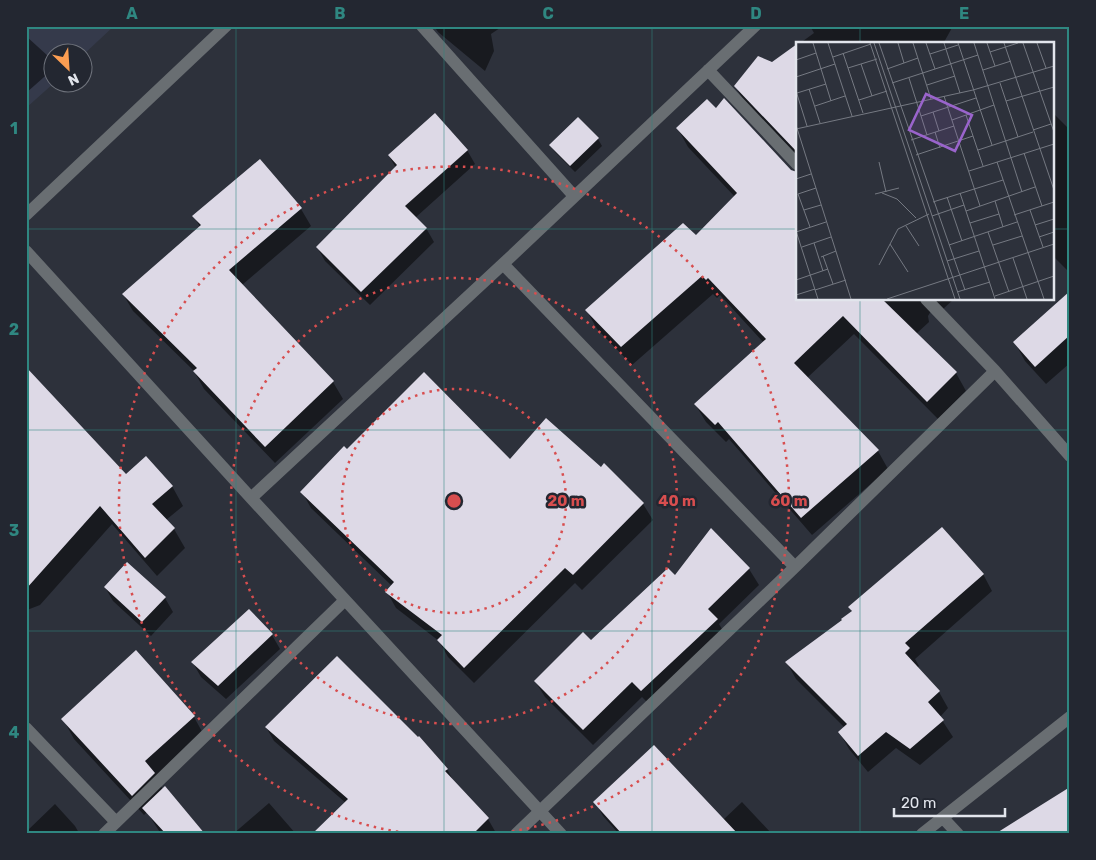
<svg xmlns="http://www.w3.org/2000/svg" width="1096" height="860" viewBox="0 0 1096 860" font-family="Rubik,sans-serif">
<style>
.built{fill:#353a4b}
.shadow{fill:#0007}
.building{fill:#ddd9e6}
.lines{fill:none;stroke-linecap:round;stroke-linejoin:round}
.street{stroke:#696e72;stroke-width:12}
.grid{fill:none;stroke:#2f8781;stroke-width:1;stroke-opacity:0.55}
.ring{fill:none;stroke:#d84e4f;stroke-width:2.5;stroke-dasharray:2.5 5}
.inset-road{fill:none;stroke:#757982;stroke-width:1}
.view{fill:#9a64cc;fill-opacity:0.15;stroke:#9a64cc;stroke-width:2.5}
.inset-edge{fill:none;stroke:#e2e5ec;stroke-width:2.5}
.centre{fill:#d84e4f;stroke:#232731;stroke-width:2.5}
.ring-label{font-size:15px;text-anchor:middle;font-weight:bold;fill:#d84e4f;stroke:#232731;stroke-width:5;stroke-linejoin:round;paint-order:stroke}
.neatline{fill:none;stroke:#2f8781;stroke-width:2}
.grid-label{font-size:16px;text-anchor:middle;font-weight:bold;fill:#2f8781}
</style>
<rect width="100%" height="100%" fill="#2d313b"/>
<!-- built -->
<path class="built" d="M26 26H114L83 55 82 52H52L54 83 26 108Z"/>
<!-- shadow -->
<path class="shadow" d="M434 26H503L491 34 494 51 485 71 438 32Z
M810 26H953L943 44H799L814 33Z
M26 36 48 56 52 64V70L26 93Z
M797 45V159L747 106 735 86 772 63Z
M716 110 797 175V299H954L942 310 931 311 928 316 929 322 916 334 956 373 966 391 938 419 854 334 807 378 878 451 888 469 812 535 729 439 726 442 706 422 695 404 764 343 720 295 717 298 713 294 632 365 597 329 587 311 696 237 735 197 688 147 678 129Z
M1052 112 1070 130V273L1052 255Z
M598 139 602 146 575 172 555 152 551 146Z
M467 150 475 164 415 218 426 228 434 242 370 305 325 261 317 247 396 168 389 156Z
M260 161 301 209 311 226 242 285 333 382 343 399 275 463 204 389 194 371 133 311 123 294 200 227 194 216Z
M1070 292V363L1046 384 1025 361 1015 343Z
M26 387 126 476 172 486 183 506 166 520 174 529 185 548 157 576 112 524 40 605 27 610 26 609Z
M347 450 510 460 601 468 604 465 643 504 653 520 582 590 575 583 474 683 448 657 439 641 396 608 387 592 392 586 311 508 302 492Z
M711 530 749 569 759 585 719 624 726 636 651 706 642 697 593 745 545 697 535 681 591 642 675 577Z
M983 574 992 591 915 659 919 666 917 668 939 692 948 708 940 717 953 737 920 765 896 748 868 772 849 749 840 733 845 728 796 679 787 663 852 612 850 608Z
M105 587 165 598 173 612 151 636 113 601Z
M272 635 280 649 226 699 201 677 193 663Z
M194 717 205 737 158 780 163 790 204 834H161L147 812 144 815 74 739 63 719Z
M266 727 447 769 455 784 488 819 496 833 314 834 346 803 274 741Z
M595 802 723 820 742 802 772 834H619L603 816Z
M269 803 296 834H233Z
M55 804 75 826 79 833 28 834 27 831Z"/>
<!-- building -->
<path class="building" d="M797 44V152L734 86 758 56 772 62Z
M724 98 791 170 797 172V299H882L957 372 927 402 843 316 794 363 879 450 801 518 718 422 715 425 694 404 766 339 708 278 706 280 702 276 621 347 585 310 683 223 696 235 737 193 676 128 707 99 716 108Z
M435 113 468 150 405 206 427 228 361 292 316 247 397 165 388 155Z
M578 117 599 138 570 166 549 145Z
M260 159 302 208 229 270 334 381 265 447 193 371 197 368 122 294 201 225 192 216Z
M1070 291V335L1035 367 1013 342Z
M26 367 126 474 146 456 173 486 152 504 175 528 145 558 100 506 26 589Z
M424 372 510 459 546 418 601 467 604 463 644 503 573 575 565 568 464 668 437 640 442 635 385 592 394 582 300 492 344 446 347 449Z
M942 527 984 574 905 643 910 648 905 653 940 691 928 702 944 720 910 749 886 732 858 756 838 732 847 724 785 662 842 620 841 619 852 611 848 607Z
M711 528 750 568 708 609 718 619 641 691 632 682 583 730 534 681 583 632 591 640 668 568 675 575Z
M127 562 166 597 142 622 104 587Z
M249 609 273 634 218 686 191 662Z
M136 650 195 716 145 761 155 773 132 796 61 719Z
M337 656 418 737 419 736 448 769 445 771 489 818 473 834H312L348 799 265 727Z
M654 745 738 834H622L593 802Z
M165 786 205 834H166L142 808Z
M1070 787V834H995Z"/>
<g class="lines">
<!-- street -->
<path class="street" d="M422 26 574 196
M708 70 797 164
M26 215 226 26
M26 251 251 498 561 834
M503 264 795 567
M926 299 995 371 1070 456
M251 498 503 264 755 26
M26 728 116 822
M943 818 958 834
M104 834 345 600
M516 834 795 567 995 371
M922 834 1070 717"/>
</g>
<!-- grid -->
<path class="grid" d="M236 26V834M444 26V834M652 26V834M860 26V44M26 229H797M1052 229H1070M860 299V834M26 430H1070M26 631H1070"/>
<!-- distance rings -->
<g class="ring">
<circle cx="454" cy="501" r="112"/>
<circle cx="454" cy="501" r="223"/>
<path d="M413 834A335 335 0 1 1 495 834"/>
</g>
<!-- overview -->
<g transform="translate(796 42)">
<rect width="258" height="258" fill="#2d313b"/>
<path class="inset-road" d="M17 1 35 59M32 1 56 74M74 1 159 257M78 1 164 257M83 1 169 248M102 1 108 21M117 1 135 57M130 1 139 27M148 1 164 51M162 1 196 103M178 1 226 150M191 1 199 24M208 1 258 148M227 1 258 90M241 1 250 26M194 10 222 1M47 11 67 71M134 12 162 3M37 15 75 2M0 18 20 11M65 22 76 54M52 26 81 17M91 27 122 16M187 28 215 19M0 35 39 22M113 36 131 93M96 41 182 13M204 41 222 95M131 43 159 34M13 47 24 81M0 49 11 84M1 51 30 42M148 54 184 164M63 58 91 49M210 59 258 45M19 64 49 54M137 70 143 89M170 73 187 124M125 74 180 56M156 78 198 63M0 83 55 257M0 87 177 48 258 24M237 88 255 82M139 90 144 106M115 98 158 84M182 108 237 90M228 111 246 164M120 113 177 94M83 120 90 150M201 120 248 257M173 129 258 102M0 137 15 132M86 151 101 157 120 176M164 151 199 257M2 152 14 185M2 152 20 146M79 152 103 146M151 155 166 199M199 159 207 185M137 160 207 138M8 168 25 163M234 168 247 205M170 169 239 145M218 173 258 160M136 174 168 163M174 181 203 172M239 183 258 177M110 184 123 204M0 189 22 257M0 190 30 180M192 190 213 250M243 195 258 190M18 201 27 229M94 202 112 230M153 203 221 180M197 203 226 194M6 205 35 195M27 214 37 242M25 215 40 209M217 216 231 257M151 219 183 209M83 223 102 187 133 172M0 238 32 227M19 248 50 238M161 250 194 240M0 253 19 247M199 254 258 234M91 257 258 202"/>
<path class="view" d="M130 52 176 73 159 109 113 88Z"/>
<rect width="258" height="258" class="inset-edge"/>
</g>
<circle cx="454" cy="501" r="8" class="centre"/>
<g class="ring-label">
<text x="566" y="506">20 m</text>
<text x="677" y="506">40 m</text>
<text x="789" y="506">60 m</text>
</g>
<!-- border -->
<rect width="1096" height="860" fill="none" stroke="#232731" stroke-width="55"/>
<!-- north arrow -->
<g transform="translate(68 68) rotate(155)"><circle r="24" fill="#232731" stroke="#6f737c"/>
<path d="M0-4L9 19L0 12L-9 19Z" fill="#fc9e52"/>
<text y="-8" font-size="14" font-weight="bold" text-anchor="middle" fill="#e2e5ec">N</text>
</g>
<!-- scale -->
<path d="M894 808v8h111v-8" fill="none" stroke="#e2e5ec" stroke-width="2.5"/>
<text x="901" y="808" font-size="15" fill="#e2e5ec" stroke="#232731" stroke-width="4" paint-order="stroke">20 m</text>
<rect x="28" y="28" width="1040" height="804" class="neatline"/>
<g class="grid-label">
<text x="132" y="19">A</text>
<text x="340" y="19">B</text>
<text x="548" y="19">C</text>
<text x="756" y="19">D</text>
<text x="964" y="19">E</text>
<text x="14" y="134">1</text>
<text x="14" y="335">2</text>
<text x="14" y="536">3</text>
<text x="14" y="738">4</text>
</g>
</svg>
